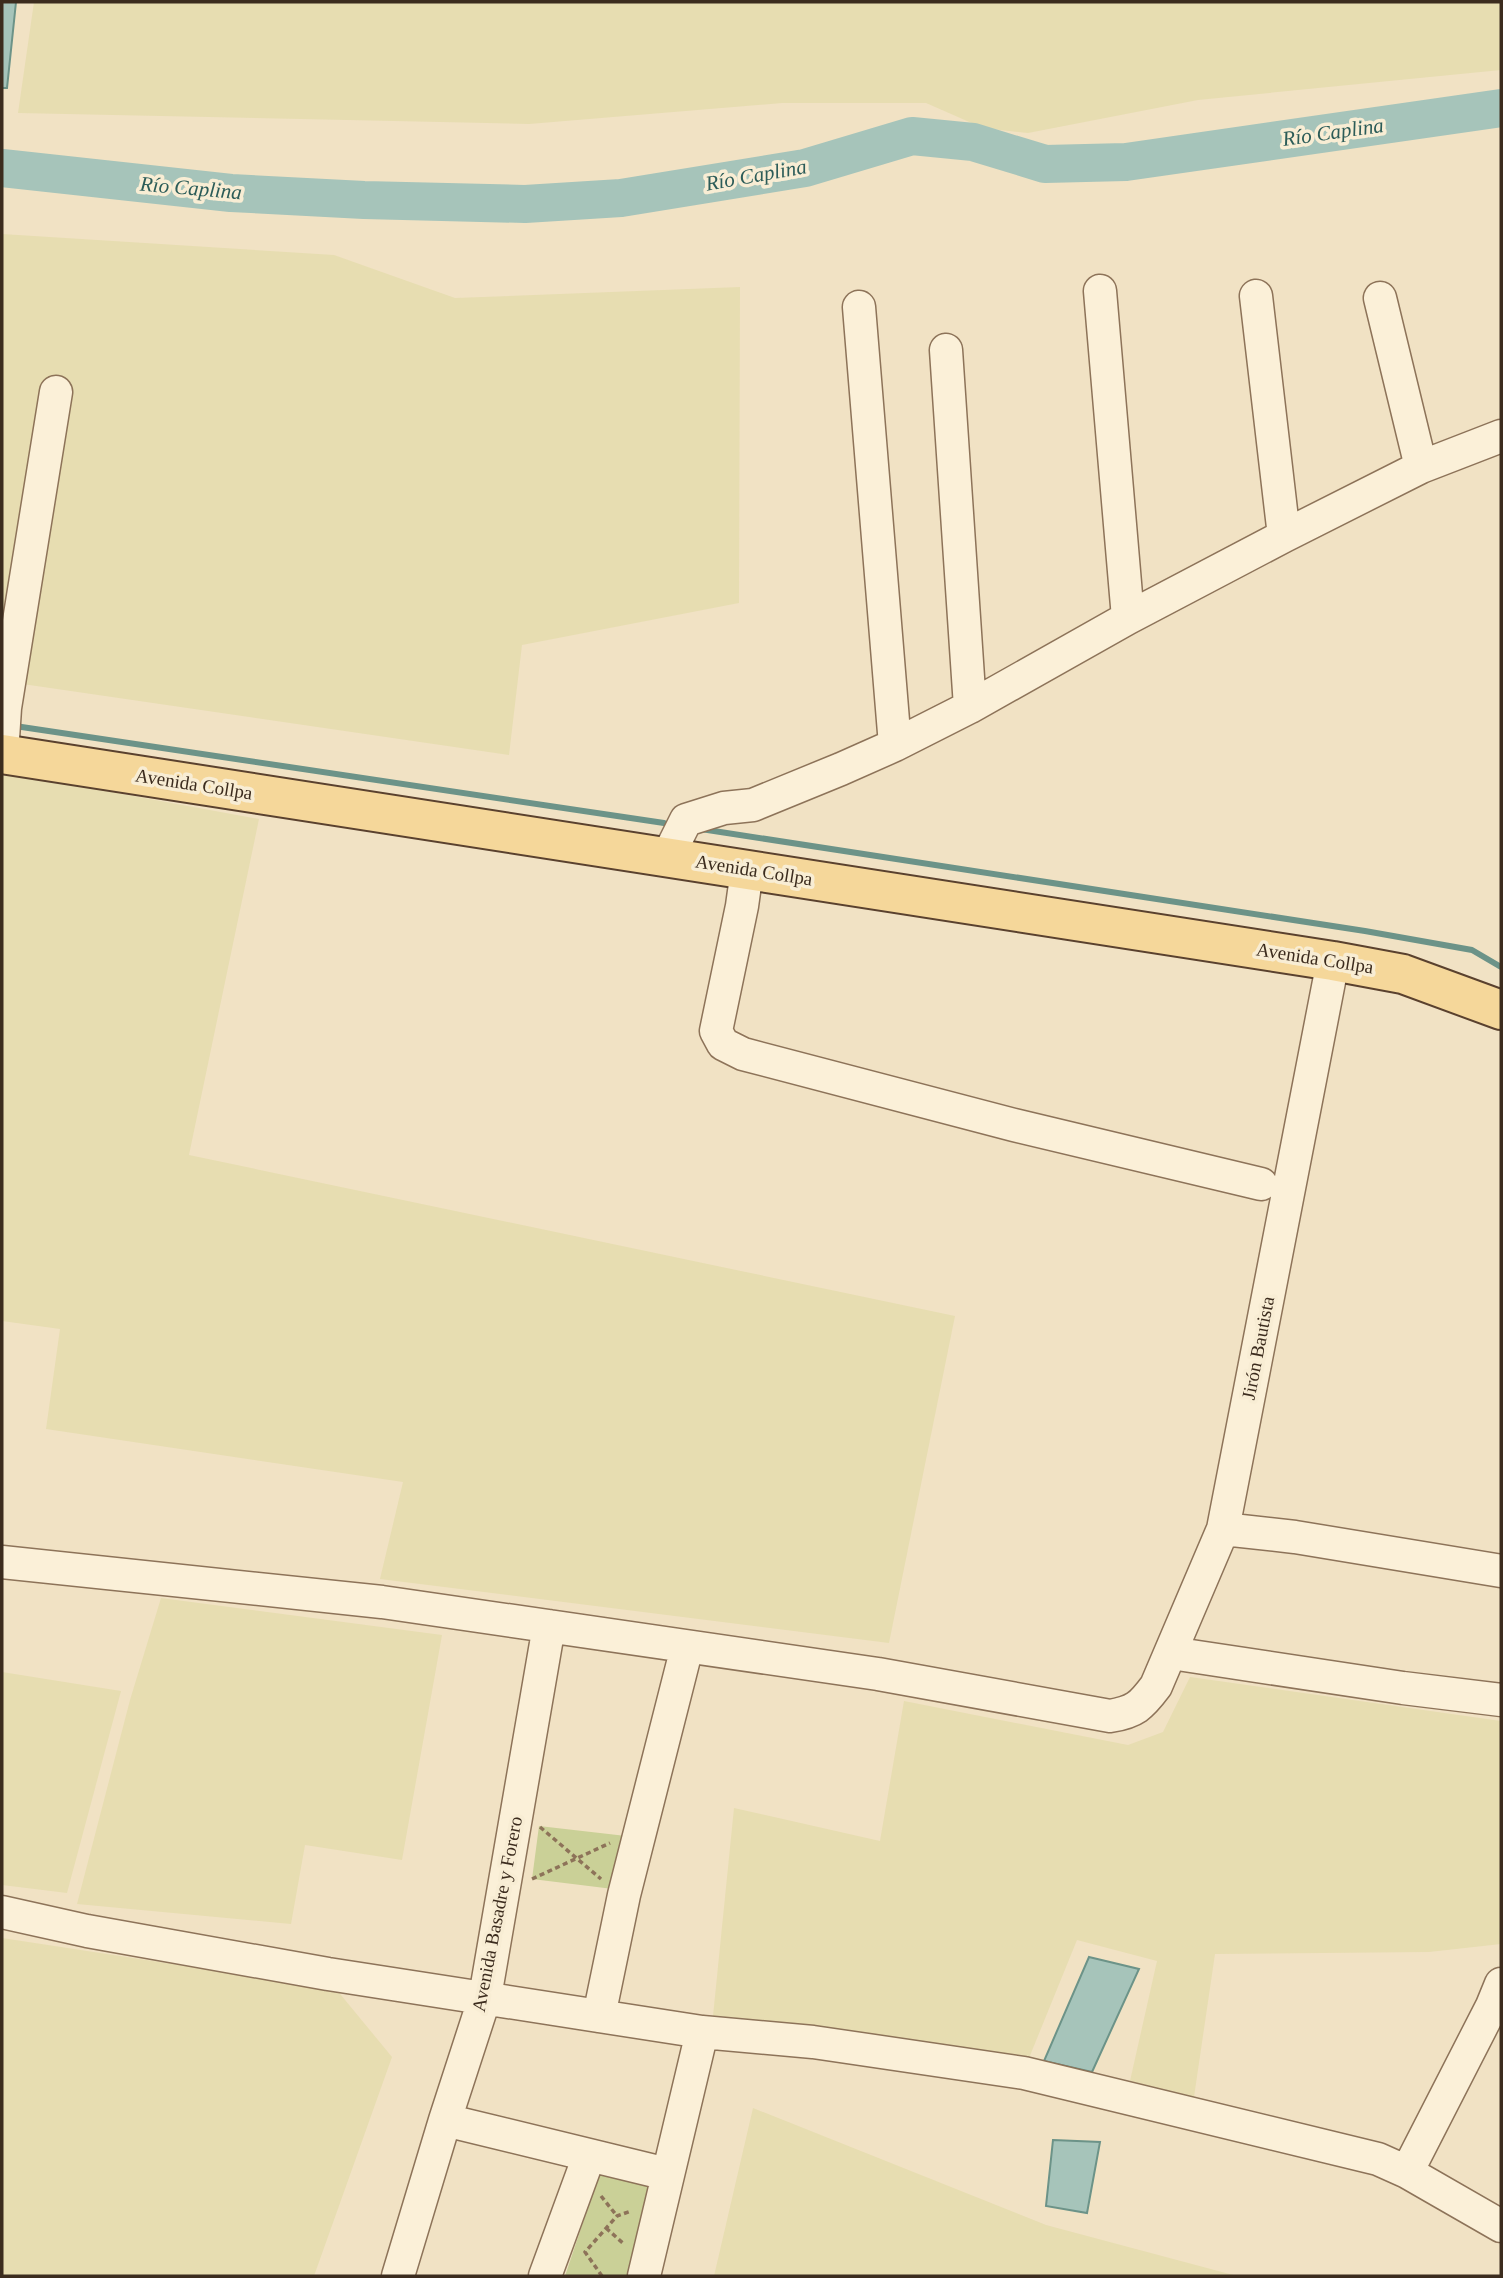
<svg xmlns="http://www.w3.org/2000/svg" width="1503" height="2278" viewBox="0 0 1503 2278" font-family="'Times New Roman',serif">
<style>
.farmland{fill:#e7ddb1}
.green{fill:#cad097}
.water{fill:#a6c4ba;stroke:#6c9388;stroke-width:2}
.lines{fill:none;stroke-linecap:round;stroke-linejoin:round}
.stream{stroke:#6c9388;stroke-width:6}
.river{stroke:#a6c4ba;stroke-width:38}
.minor-casing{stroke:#8d7359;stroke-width:35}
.major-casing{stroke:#5a412e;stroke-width:42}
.path{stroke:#8d7359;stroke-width:3.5;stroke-dasharray:5 3.5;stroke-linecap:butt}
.minor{stroke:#fbf0d8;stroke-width:32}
.major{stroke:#f5d79a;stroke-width:38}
.labels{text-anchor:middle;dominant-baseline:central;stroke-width:7;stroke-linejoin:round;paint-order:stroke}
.street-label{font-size:19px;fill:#3c2c1e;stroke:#f8edd4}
.water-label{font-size:21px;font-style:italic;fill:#2c5c58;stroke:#f8edd4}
</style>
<rect width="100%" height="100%" fill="#f1e2c4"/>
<!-- farmland -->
<path class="farmland" d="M34 2H1501V70L1198 100 1028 133 983 128 926 103H782L529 124 18 113Z
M2 234 334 255 455 298 740 287 739 603 522 645 509 755 2 681Z
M2 772 259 819 189 1155 955 1316 889 1643 380 1579 403 1482 46 1429 60 1329 2 1321Z
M161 1598 442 1635 402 1860 305 1845 291 1924 77 1904 130 1700Z
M2 1672 121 1691 67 1893 2 1885Z
M1190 1677 1501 1721V1944L1429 1952 1215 1954 1194 2097 1130 2081 1157 1961 1077 1940 1027 2063 713 2016 734 1808 880 1841 904 1701 1128 1745 1163 1732Z
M2 1938 336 1989 392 2057 314 2276H2Z
M753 2108 1046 2225 1237 2276H714Z"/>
<!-- green -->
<path class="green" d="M539 1826 626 1836 613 1889 532 1879Z
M603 2163 662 2180 639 2276H565Z"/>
<!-- water -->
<path class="water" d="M2 2H16L7 88H2Z
M1089 1957 1139 1969 1092 2072 1044 2061Z
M1053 2140 1100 2142 1087 2213 1046 2206Z"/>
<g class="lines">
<!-- stream -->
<path class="stream" d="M15 726 664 823
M701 829 1365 931 1472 950 1501 967"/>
<!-- river -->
<path class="river" d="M2 168 231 193 364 200 525 204 621 198 805 168 912 136 973 142 1045 164 1126 162 1501 108"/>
<!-- minor casing -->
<g class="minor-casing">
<path id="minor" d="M1100 291 1128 618
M1256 296 1284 536
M1380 298 1421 467
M859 307 895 745
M946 350 970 707
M2 754 5 708 56 392
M668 856 686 820 724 808 753 805 841 769 895 745 970 707 1128 618 1284 536 1421 467 1501 436
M747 870 742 906 716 1031 723 1044 743 1054 1014 1125 1261 1184
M1223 1529 1295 1537 1501 1571
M2 1562 382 1602 878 1674 1110 1716C1135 1712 1141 1706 1156 1686L1223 1529 1333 961
M1171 1653 1403 1688 1501 1700
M2 1912 87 1931 328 1974 702 2032 813 2042 1024 2073 1378 2159 1407 2172 1501 2226
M599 2016 624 1895 687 1647
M445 2120 667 2174
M1407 2172 1492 2006 1501 1984
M398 2276 445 2120 485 1997 549 1626
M545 2276 589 2156
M644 2276 702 2032"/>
</g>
<!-- major casing -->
<g class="major-casing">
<path id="major" d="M2 754 1333 961 1403 974 1501 1010"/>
</g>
<!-- path -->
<path class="path" d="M540 1827 601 1879
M532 1879 610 1843
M601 2196 617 2216
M606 2228 625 2245
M602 2276 585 2252 617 2216 631 2211"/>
<!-- minor -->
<use href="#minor" class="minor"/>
<!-- major -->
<use href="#major" class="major"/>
</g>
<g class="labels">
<!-- street labels -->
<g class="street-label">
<text transform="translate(194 784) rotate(9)">Avenida Collpa</text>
<text transform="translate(754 870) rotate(9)">Avenida Collpa</text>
<text transform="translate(1315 958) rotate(9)">Avenida Collpa</text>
<text transform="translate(1258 1348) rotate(-79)">Jirón Bautista</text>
<text transform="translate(497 1914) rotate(-79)">Avenida Basadre y Forero</text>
</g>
<!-- water labels -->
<g class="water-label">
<text transform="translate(1333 132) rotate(-8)">Río Caplina</text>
<text transform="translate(756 175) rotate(-10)">Río Caplina</text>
<text transform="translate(191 188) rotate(5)">Río Caplina</text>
</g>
</g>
<!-- border -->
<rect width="1503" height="2278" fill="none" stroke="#3c2c1e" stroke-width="7"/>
</svg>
